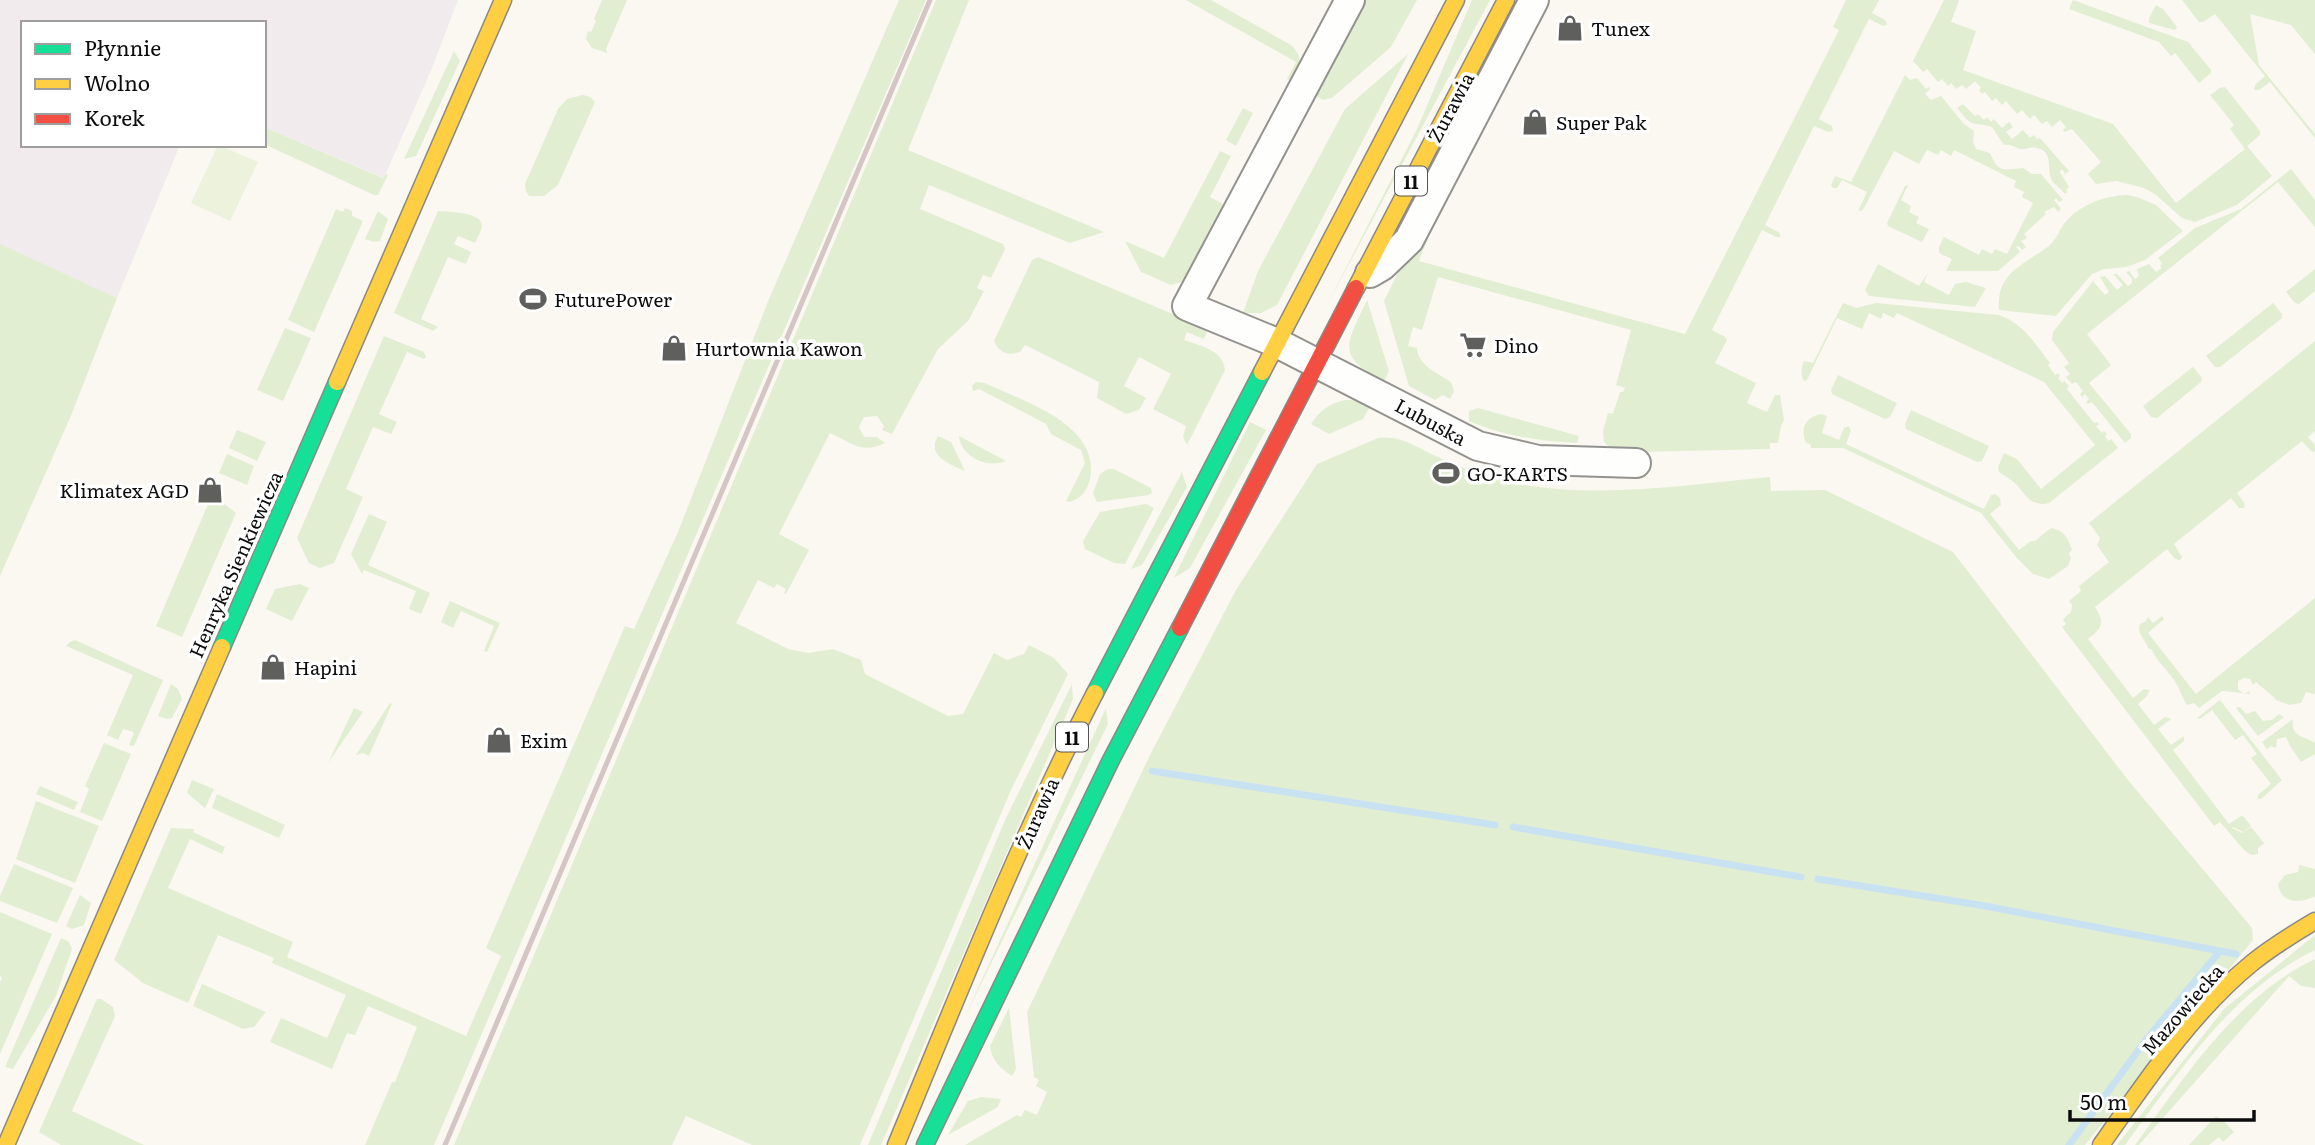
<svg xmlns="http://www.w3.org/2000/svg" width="2315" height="1145" viewBox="0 0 2315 1145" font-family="Literata,serif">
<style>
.industrial{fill:#f1ebee}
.green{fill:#e2eed2}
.pitch{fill:#ecf2dc}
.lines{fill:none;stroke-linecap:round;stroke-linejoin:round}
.stream{stroke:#c9e2f2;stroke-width:7}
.street-casing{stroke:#93928f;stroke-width:32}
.fast-casing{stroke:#8a8986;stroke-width:19}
.slow-casing{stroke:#8a8986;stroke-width:19}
.jam-casing{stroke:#8a8986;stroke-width:19}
.street{stroke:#fefefd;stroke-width:28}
.fast{stroke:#16e098;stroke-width:16}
.slow{stroke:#ffcf43;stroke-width:16}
.jam{stroke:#f24e42;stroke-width:16}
.rail{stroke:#d5c6c5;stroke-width:5}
.labels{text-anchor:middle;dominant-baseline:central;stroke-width:7;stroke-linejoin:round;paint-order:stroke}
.shield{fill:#fff;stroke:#555;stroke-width:2}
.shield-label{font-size:18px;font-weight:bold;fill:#0c0c0c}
.poi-label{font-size:19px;fill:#0c0c0c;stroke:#fff;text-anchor:start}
.street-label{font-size:19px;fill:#0c0c0c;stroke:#fff}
</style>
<rect width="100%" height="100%" fill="#faf8f1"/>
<!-- industrial -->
<path class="industrial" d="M0 0H458L432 68 384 178 264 127V23H23V145H180L117 298 0 245Z"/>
<!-- green -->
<path class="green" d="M602 0H627L606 49 607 53 592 48 586 39 588 31 591 32 596 21 594 19Z
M899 0H926L434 1145H365L392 1082H395L417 1027 368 1006 355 1035 347 1033 332 1069 270 1042 281 1018 327 1038 346 995 272 963 274 958 218 935 188 1003 143 983 114 960 171 828 194 829 193 832 225 847 222 854 190 839 168 888 293 942 287 957 466 1036 501 956 486 948 625 626 634 629 678 532 769 299Z
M936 0H969L908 150 1104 232 1070 243 929 185 920 209 1003 244 1005 249 991 278 983 275 977 288 984 291 968 321 938 349 892 434 882 430 884 426 877 416 864 417 859 427 864 437H877L885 443C861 455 851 442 830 433L779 534 809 550 786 594 784 593 786 589 777 584 774 588 758 580 736 623 788 649 808 653 833 649 861 660 865 674 948 716 963 714 994 653 1007 660 1024 654 1029 645 1054 658 1068 674 1011 790 860 1145H752L686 1116 672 1145H454Z
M1186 0H1211L1291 45C1304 57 1300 68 1294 82L1287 79 1296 62Z
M1362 0H1417L1391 47 1332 98 1323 100 1313 94Z
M1472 0H1490L1326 307 1417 129Z
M1846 0H1879L1872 13 1885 20 1887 25 1883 26 1869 19 1819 119 1832 126 1833 131 1828 132 1814 126 1765 225 1780 233V237H1776L1762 230 1712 330 1725 337 1727 340 1715 363 1756 383 1747 403 1767 412 1775 395H1780L1784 420 1781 426 1778 443H1770V449L1636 452 1613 450 1604 442 1603 431 1608 413 1613 414 1620 392H1623L1625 388 1616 385 1631 330 1438 277 1422 330 1413 327 1408 346 1417 348C1418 366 1438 373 1451 382L1454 391 1450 399 1443 395 1435 400 1409 386 1384 301C1394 282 1410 242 1430 233L1419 261 1685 334 1839 30 1833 27Z
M1944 0H1959L1951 22 1976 31 1963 70 2113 124 2176 203 2245 149 2230 129 2234 125 2210 95 2220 88 2225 87 2260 131V135L2247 146 2272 176 2237 205 2195 222 2182 218 2156 195 2144 188 2116 181 2096 184 2088 174 2101 162 2072 129 2064 132 2063 130 2066 127 2060 120 2052 127 2047 121 2042 124 2034 115 2030 119 2022 110 2017 114 2006 101 2002 105 1996 98 1992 101 1985 92 1982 94 1979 90 1981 88 1975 81 1966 89 1962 85 1956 89 1951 83 1948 86 1942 79 1938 82 1927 69 1923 72 1913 61Z
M2073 0 2188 42 2211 70V73L2199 83 2175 53 2171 56 2159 42 2069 9Z
M2182 0H2315V54L2291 25 2250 14 2259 65 2315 134V138L2270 82 2259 90H2254L2255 85 2265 76 2215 14 2203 22H2199Z
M2156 5 2163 9 2177 27 2175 30 2149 23V18Z
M454 51 460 61 416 156 404 159Z
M1408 54 1277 305 1261 313H1243L1258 271 1345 109Z
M1905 75 1910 80 1917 78 1926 89 1929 87 1930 89 1925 94 1931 100 1941 96 1964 124 1974 131 1973 142 1976 149 1990 153C1999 175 2004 169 2023 168L2032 174H2041L2063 200 2059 202 2056 198 2054 200 2061 209 2058 212 2054 207 2044 212 2046 214 2024 234 2027 238 2021 241 2026 247 2022 250 2019 246 2016 247 2020 252 1998 271H1946L1952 259 1939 253V247L1944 237 1979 255 1982 249 1992 254 1995 249 2007 254 2033 203 2022 197 2024 192 2014 187 2016 181 1954 150 1951 156 1941 150 1938 155 1927 150 1919 164 1894 151 1863 210 1859 211V209L1867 192 1842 180 1837 188H1833L1831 185 1835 176 1851 182Z
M583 95 590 97 595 102 558 185 544 196H529L526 191 525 184 558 109 567 99Z
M1963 104 1975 116 1978 114 1984 120 1987 117 1991 122 1994 119 2002 128 2009 122 2013 127 2006 132 2012 139 2023 130 2030 138 2034 135 2037 139 2040 138 2069 171 2065 174 2062 169 2060 172 2069 187 2066 190 2068 192 2065 194C2062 189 2056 186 2053 182 2045 170 2055 152 2037 148 2031 146 2025 150 2020 149 2013 147 2012 144 2004 145L1992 127C1970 121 1974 129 1957 108Z
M1243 108 1253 113 1236 146 1226 140Z
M264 127 383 178 386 174 388 175 378 195H374L264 144Z
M1220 151 1231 156 1210 197 1227 206 1185 281 1171 285 1141 272 1125 241 1164 258Z
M2291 169 2315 200V227L2278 182 2087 334 2111 365 2089 383 2131 434V438L2125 443 2092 402 2088 404 2086 402 2089 399 2085 394 2082 397 2080 394 2083 391 2076 382 2072 384 2066 377 2070 374 2064 367 2069 363 2052 340 2053 332 2093 281 2105 295 2109 292 2100 277 2105 276 2117 290 2123 285 2113 274H2117L2128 286 2132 283V279L2126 272 2129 271 2135 279 2139 276 2137 269 2149 264 2156 272 2162 268 2160 266 2162 263 2158 258 2195 228 2241 209Z
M1908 185 1901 200 1911 206 1909 212 1919 217 1916 223 1929 229 1922 242 1888 226 1887 223 1905 186Z
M2127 195 2137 197 2156 205 2183 231 2145 260 2126 267 2104 269 2092 274 2056 316 1999 310C1996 272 2024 265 2049 246 2056 240 2059 231 2064 224 2079 205 2103 196 2127 195Z
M345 208 352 211V216L363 221 314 332 288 320 336 209 343 212Z
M378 211 388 219 380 241 374 242 365 239Z
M438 211C450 212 484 212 482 227 481 232 477 238 475 243L458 236 454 244 471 252 466 264 448 257 421 319 438 327 433 331 394 313Z
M0 244 117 298 70 418 0 576Z
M1038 257 1208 329 1204 339 1187 332 1184 340C1201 346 1223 350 1225 370L1187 445 1183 437 1186 426 1153 409 1171 374 1139 357 1124 386 1146 398 1139 410 1126 414 1097 398 1099 382 1025 345 1020 352C1008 356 999 353 994 341L1032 260Z
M1878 264 1919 286 1929 271 1924 282 1949 295 1955 284 1966 282 1986 288 1975 307 1869 296 1865 290Z
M2315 269V291L2299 304 2295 303 2286 292Z
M1367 300 1389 371 1384 381C1333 356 1348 342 1367 300Z
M1843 303 1856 308 1876 303 1999 315C2023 323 2035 344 2050 363L2048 365 2055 375 2058 373 2060 376 2058 378 2062 383 2064 381 2069 386 2067 389 2094 423 2097 422 2099 424 2096 426 2102 433 2104 431 2107 434 2105 436 2108 441 2111 439 2118 448 2049 503C2032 507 2027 497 2017 485 2012 480 2005 476 1999 472L1998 467 2004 453 2017 459 2041 489 2095 445 2044 382 1897 313 1894 318 1883 313 1881 319 1869 313 1862 329 1837 318 1807 380 1804 381C1800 374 1801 368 1804 361L1813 363Z
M2273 303 2282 314V318L2220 367H2215L2206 356Z
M285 328 311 338 283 401 257 390Z
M384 336 424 352 426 357 424 359 407 352 379 414 397 422 391 434 373 427 346 489 363 497 334 563 320 568 309 563 297 538Z
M2315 341V431L2308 437 2315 445V452L2311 451 2302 441 2237 493 2245 504 2244 508H2239L2231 498 2174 544 2182 557 2180 560 2175 559 2167 549 2095 607C2105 622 2103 628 2088 639L2133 698 2144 689 2150 690 2147 696 2138 704 2154 725 2165 717 2171 719 2158 729 2171 745 2184 736V741L2173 750 2229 824 2241 816 2244 817 2251 826 2243 832 2233 827 2232 828 2242 833 2251 827 2264 843 2258 848V854L2251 855 2244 850 2220 822 2214 826 2062 627 2066 624 2063 619 2071 612 2072 605 2069 601 2081 591 2079 586 2109 562 2097 545 2100 538 2089 523Z
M2193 367 2202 378 2201 382 2157 418 2151 417 2143 406Z
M1838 375 1897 403 1890 417 1885 419 1832 394 1831 390Z
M976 382 985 383C1022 401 1101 424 1090 479 1087 491 1081 499 1069 502L1066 501 1085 463 1081 450 1051 434 1046 424 979 389 973 391 972 386Z
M1346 400H1355L1371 405 1363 419 1329 434 1311 424C1320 410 1330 403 1346 400Z
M1478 408 1579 436 1577 443C1538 441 1504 436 1469 421V411Z
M1911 410 1989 446 1982 461 1977 462 1906 429 1905 424Z
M1821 414 1827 416 1822 433 1839 440 1844 428 1849 426 1851 431 1846 444 1984 509 1991 495 1995 494 2000 498 2001 505 1990 514 2019 550 2031 541H2035L2051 528C2064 530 2068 538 2072 550L2069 553 2071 558 2068 566 2049 579 2033 574 2016 557 1981 513 1843 448H1811L1810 444 1806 443C1800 429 1805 417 1821 414Z
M1250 422 1266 430 1190 568 1174 578Z
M237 430 266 442 257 461 229 448Z
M938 436 951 442 965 471C950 464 926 456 938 436Z
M959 436 1006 461C988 469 961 457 959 436Z
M1378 438C1402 435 1417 448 1438 457 1461 467 1483 477 1508 482 1595 500 1684 485 1770 477L1771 491 1825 490 1953 552 2128 780 2252 928 2253 940 2085 1145H965L1017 1115 1021 1117 1025 1110 1037 1115 1047 1092 1036 1086 1039 1080 1034 1077 1027 1012 1150 755 1236 590 1317 464Z
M227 454 254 466 247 485 219 473Z
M1108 469H1114L1151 488 1152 493 1149 495 1097 502 1093 493 1100 474Z
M1182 472 1187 487 1142 565 1131 569Z
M209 502 220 506 222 502 236 513 182 637 156 626Z
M1146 504 1154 508 1125 564 1114 563 1085 549 1083 541 1100 512Z
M369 514 387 522 368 565 430 593 421 614 409 609 416 591 364 570 362 574 351 554Z
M300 584 309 588 292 621 266 609 275 589Z
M2315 598V694L2306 692 2301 703 2289 705 2276 700C2273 695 2262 688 2256 682L2253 685 2250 679 2244 678 2238 681V689L2244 694 2250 691V694L2222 691 2199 708 2194 703 2187 705C2182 697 2181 692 2177 685 2170 671 2157 663 2152 650L2148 648C2146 640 2136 634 2140 624L2146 621 2148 617 2153 623 2162 616 2164 619 2148 633 2196 694Z
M450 601 500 623 487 652 484 651 494 626 461 611 453 628 441 622Z
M75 640 163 680 134 746 129 745 134 732 123 729 118 740 107 735 133 675 66 646 70 642Z
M171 684 178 689 182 699 172 718 167 719 158 716Z
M1072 684 1073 699 881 1145H868L1006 818Z
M2220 700 2282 780 2261 799H2258V795L2271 784 2251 758 2257 754 2243 735 2235 740 2212 710 2200 719 2197 718Z
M390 703 392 704 369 756 363 753 356 755Z
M2240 707 2246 714 2255 711 2263 721 2272 720 2279 714 2284 717 2258 736 2236 708Z
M354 708 363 712 328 763Z
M1106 708 1108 724 964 1019Z
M2293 719C2290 737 2304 736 2315 743V754L2301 762 2290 746 2286 737 2277 739 2276 748 2271 746 2267 749 2262 742Z
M104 743 131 754 102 821 80 812 89 789 85 786Z
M192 780 214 789 205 808 187 793Z
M40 786 78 802 74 810 36 794Z
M217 794 285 825 279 838 212 808Z
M36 801 99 826 75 883 16 859Z
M14 864 73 888 57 923 0 901V896Z
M2299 865 2315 869V896C2300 904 2281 904 2278 884L2285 875 2298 872Z
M80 895 91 903 84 925 72 929 66 926Z
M0 912 52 934 0 1054V982L2 978 0 976Z
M2315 935V950C2231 991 2179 1072 2125 1145H2117L2224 1009Z
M61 938 69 942 72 949 56 996 13 1069 5 1067Z
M2315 959V988L2301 986 2289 976 2139 1145H2135C2186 1075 2235 998 2315 959Z
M202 984 266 1012 254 1027 243 1029 193 1006Z
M97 999H101L113 1007 115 1016 72 1111 144 1145H61L39 1132Z
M1009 1008 1016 1069 1012 1076C1000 1068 992 1061 990 1046Z
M981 1097 1001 1099 998 1107 948 1135 968 1101Z
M2216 1116 2224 1121 2234 1132 2223 1142 2219 1137 2209 1145H2189Z"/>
<!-- pitch -->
<path class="pitch" d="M218 145 258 162 230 221 191 203Z"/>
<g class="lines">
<!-- stream -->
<path class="stream" d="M1152 771 1495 825
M1513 827 1801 877
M1818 879 1985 906 2236 954
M2069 1145 2145 1041 2220 951"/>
<!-- street casing -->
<g class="street-casing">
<path id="street" d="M1350 0 1187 306 1277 343 1478 446 1538 460 1636 463
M1370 273 1382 266 1409 240 1534 0"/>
</g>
<!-- fast casing -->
<g class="fast-casing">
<path id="fast" d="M222 647 337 382
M1095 693 1262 372
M925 1145 1110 762 1180 628"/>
</g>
<!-- slow casing -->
<g class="slow-casing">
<path id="slow" d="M1356 288 1506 0
M1262 372 1456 0
M337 382 503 0
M6 1145 222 647
M896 1145C959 993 1019 839 1095 693
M2101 1145C2146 1081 2191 1013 2252 963 2272 947 2293 934 2315 921"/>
</g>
<!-- jam casing -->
<g class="jam-casing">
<path id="jam" d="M1180 628 1356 288"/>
</g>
<!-- street -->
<use href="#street" class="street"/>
<!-- fast -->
<use href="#fast" class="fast"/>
<!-- slow -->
<use href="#slow" class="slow"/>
<!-- jam -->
<use href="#jam" class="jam"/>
<!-- rail -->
<path class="rail" d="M445 1145 930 0"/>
</g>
<!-- icons -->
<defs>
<g id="shop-bare" transform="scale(2.1)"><path d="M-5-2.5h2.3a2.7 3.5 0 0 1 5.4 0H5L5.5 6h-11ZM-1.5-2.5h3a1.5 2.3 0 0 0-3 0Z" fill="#5f5f5c" stroke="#fff" stroke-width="2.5" paint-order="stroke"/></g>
<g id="stadium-bare" transform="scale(2.1)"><path d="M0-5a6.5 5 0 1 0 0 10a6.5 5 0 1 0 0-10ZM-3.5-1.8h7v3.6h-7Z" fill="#5f5f5c" stroke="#fff" stroke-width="2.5" paint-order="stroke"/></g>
<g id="supermarket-bare" transform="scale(2.1)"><path d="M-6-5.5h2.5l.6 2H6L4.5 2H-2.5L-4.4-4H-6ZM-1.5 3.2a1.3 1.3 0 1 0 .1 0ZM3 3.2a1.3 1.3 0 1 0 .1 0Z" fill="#5f5f5c" stroke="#fff" stroke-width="2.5" paint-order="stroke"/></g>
</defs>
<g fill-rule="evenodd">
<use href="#shop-bare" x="1570" y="28"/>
<use href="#shop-bare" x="1535" y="122"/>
<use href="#stadium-bare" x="533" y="299"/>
<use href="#supermarket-bare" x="1473" y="345"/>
<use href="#shop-bare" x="674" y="348"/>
<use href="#stadium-bare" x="1446" y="473"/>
<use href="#shop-bare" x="210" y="490"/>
<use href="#shop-bare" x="273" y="667"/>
<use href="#shop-bare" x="499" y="740"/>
</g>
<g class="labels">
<!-- shield labels -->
<g class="shield">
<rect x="1395" y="166.5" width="32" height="29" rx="5"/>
<rect x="1056" y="722.5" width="32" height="29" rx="5"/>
</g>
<g class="shield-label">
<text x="1411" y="181">11</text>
<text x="1072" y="737">11</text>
</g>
<!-- poi labels -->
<g class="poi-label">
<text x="1591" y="28">Tunex</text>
<text x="1556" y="122">Super Pak</text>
<text x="554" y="299">FuturePower</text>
<text x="1494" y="345">Dino</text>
<text x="695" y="348">Hurtownia Kawon</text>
<text x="1467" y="473">GO-KARTS</text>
<text x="189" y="490" text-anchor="end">Klimatex AGD</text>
<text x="294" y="667">Hapini</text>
<text x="520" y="740">Exim</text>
</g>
<!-- street labels -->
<g class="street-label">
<text transform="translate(1450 107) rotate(-62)">Żurawia</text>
<text transform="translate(1431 421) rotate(28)">Lubuska</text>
<text transform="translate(235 564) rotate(-66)">Henryka Sienkiewicza</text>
<text transform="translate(1037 813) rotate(-66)">Żurawia</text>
<text transform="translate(2182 1009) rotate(-49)">Mazowiecka</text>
</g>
</g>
<!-- legend -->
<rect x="21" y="21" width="245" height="126" fill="#ffffff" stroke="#9e9e9e" stroke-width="2"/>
<rect x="35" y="44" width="35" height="10" fill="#16e098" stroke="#9e9e9e" stroke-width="2"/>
<text x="84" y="56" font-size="21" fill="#0c0c0c">Płynnie</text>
<rect x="35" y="79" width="35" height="10" fill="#ffcf43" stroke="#9e9e9e" stroke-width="2"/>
<text x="84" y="91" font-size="21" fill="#0c0c0c">Wolno</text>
<rect x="35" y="114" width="35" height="10" fill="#f24e42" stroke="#9e9e9e" stroke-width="2"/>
<text x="84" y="126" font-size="21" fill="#0c0c0c">Korek</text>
<!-- scale -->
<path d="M2070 1110v10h184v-10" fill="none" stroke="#0c0c0c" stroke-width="3.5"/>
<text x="2080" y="1110" font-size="21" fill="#0c0c0c" stroke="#ffffff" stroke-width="5" paint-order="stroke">50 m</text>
</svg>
